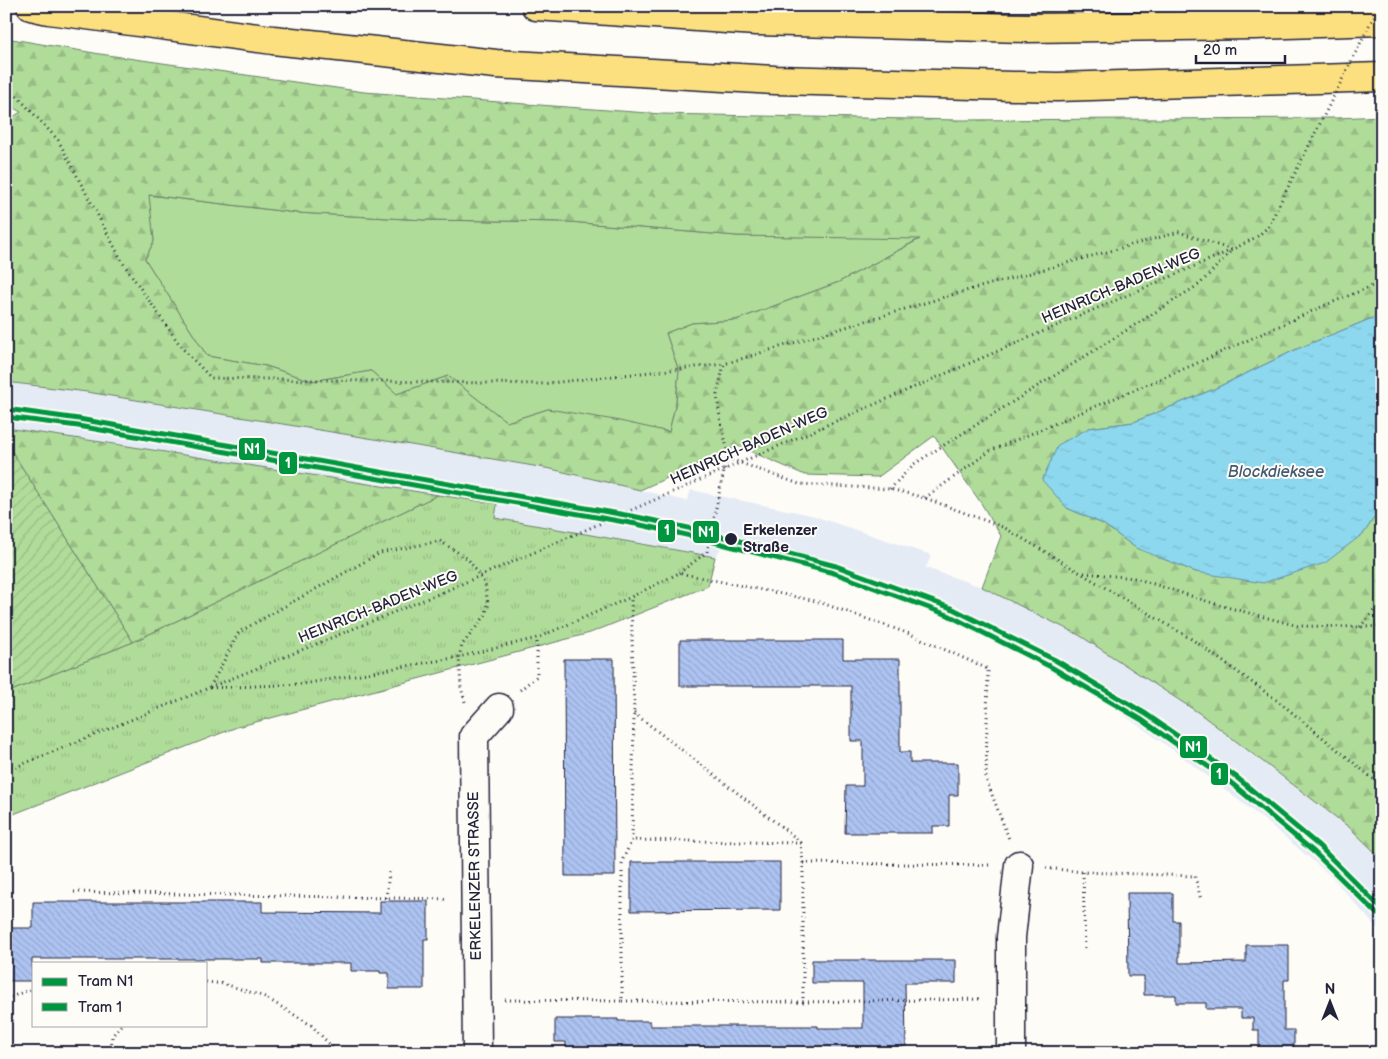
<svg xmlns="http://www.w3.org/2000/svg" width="1388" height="1059" viewBox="0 0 1388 1059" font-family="'Balsamiq Sans',sans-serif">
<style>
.built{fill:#e5ebf5}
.grass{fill:#b0dc99;stroke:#697f6a}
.forest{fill:url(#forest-firs);stroke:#697f6a;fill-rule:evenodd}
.park{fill:url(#park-tufts);stroke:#697f6a}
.garden{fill:url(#garden-furrows);stroke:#697f6a}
.water{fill:url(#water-ripples);stroke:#628fa6}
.building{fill:url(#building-back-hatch);stroke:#22223b}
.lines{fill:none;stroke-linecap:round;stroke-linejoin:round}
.minor-casing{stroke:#22223b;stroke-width:31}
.highway-casing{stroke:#22223b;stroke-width:31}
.path{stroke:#22223b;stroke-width:3;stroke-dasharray:1 4;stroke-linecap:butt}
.minor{stroke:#fdfcf7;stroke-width:28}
.highway{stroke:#fce080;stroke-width:28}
.path-bridge{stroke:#22223b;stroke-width:3;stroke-dasharray:1 4;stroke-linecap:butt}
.tram-1-casing{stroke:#fdfcf7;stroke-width:9}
.tram-2-casing{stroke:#fdfcf7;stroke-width:9}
.tram-1{stroke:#009640;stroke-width:5}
.tram-2{stroke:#009640;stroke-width:5}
.stop-dot{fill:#22223b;stroke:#fdfcf7;stroke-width:2}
.labels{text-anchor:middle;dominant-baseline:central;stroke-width:4;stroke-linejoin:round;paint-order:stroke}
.street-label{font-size:15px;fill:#22223b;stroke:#fdfcf7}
.stop-label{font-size:15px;font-weight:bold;fill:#22223b;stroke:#fdfcf7;text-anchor:start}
.water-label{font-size:16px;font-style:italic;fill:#425971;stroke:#fdfcf7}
.line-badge{stroke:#fdfcf7;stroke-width:2}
.badge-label{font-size:14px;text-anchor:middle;font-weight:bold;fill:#fff}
</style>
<defs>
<pattern id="forest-firs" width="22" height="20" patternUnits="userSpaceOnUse" patternTransform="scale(1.25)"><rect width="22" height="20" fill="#b0dc99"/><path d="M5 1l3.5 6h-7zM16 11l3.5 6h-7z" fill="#97bc85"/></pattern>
<pattern id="park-tufts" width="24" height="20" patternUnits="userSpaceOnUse" patternTransform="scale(1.25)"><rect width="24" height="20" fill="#b0dc99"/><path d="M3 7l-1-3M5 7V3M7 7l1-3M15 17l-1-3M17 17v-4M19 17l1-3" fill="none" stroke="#97bc85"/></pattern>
<pattern id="garden-furrows" width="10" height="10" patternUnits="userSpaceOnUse" patternTransform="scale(1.25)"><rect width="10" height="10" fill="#b0dc99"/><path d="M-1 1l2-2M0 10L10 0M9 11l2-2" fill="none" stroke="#97bc85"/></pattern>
<pattern id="water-ripples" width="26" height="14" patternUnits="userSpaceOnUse" patternTransform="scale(1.25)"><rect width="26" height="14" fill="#8dd8ee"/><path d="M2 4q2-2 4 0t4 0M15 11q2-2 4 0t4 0" fill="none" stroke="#79b9cd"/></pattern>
<pattern id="building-back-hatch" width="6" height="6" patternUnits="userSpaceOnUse" patternTransform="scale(1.25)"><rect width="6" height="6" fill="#adc3f1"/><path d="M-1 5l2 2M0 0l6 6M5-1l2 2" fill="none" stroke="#95a7d0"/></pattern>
</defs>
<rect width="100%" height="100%" fill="#fdfcf7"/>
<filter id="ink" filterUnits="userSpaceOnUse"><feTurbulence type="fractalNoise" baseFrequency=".02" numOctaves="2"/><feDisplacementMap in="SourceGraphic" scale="10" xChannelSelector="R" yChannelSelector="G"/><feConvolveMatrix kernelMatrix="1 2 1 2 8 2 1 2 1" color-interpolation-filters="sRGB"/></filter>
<g filter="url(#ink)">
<!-- built -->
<path class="built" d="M6 382 87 392 417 446 551 469 687 501 691 490 811 515 931 555 926 568 982 587 1079 635 1199 713 1350 828 1382 859V934L1332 877 1267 822 1176 752 1108 704 1004 646 919 605 861 582 725 542 715 557 494 518 497 504 108 443 6 428Z"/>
<!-- grass -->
<path class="grass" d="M148 195 297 213 425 220 570 222 737 236 921 238 839 282 736 320 692 323 666 333 679 371 676 402 669 432 548 409 507 422 448 376 397 394 371 371 312 381 266 366 207 356 145 259 154 241Z"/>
<!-- forest -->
<path class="forest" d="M6 38 100 54 364 92 661 114 958 120 1336 118 1382 116V314L1297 349 1214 389 1134 422 1089 428 1067 508 1103 524 1136 548 1196 572 1364 533 1382 506V859L1350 828 1199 713 1079 635 982 587 1001 536 981 503 934 436 878 477 805 475 738 446 640 490 551 469 417 446 87 392 6 382V121L21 112 6 104ZM149 195 297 213 425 220 570 222 737 236 920 239 839 282 736 320 692 323 666 333 679 371 676 402 669 432 615 420 548 409 507 422 448 376 397 394 371 371 312 381 266 366 207 356 145 259 154 241Z
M6 428 108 443 438 495 133 642 9 447 6 446Z"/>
<!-- park -->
<path class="park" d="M438 495 497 504 495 518 715 557 708 586 590 633 237 727 6 817V693L133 642Z"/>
<!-- garden -->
<path class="garden" d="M6 446 9 447 133 642 6 693Z"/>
<!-- water -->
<path class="water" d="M1382 314V506L1364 533 1325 563 1263 583 1196 572 1136 548 1103 524 1067 508 1042 480 1058 445 1089 428 1134 422 1214 389 1297 349Z"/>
<!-- building -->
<path class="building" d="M680 640H843V659H900V752H910V763H958V795H949V826H933V833H845L846 786H863V741H851V686H680Z
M564 659H614L615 876H565Z
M631 862H780V910L631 911Z
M1127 893H1173V921H1179V963L1246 962V945H1289V980H1284V1030H1294V1053H1259V1030H1253V1018H1241V1009H1206V1003H1176V995H1144V976H1128Z
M380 901H428V939H424V989H389V973H380V971H351V963H263V959H32V981H6V928H33V902H262V912L380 913Z
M812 960H956V983H905L906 1046H902V1053H566V1042H555V1019H618V1021H650V1026H818V1028H863V983H812Z"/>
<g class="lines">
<!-- minor casing -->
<g class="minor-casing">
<path id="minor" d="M477 1053 474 736 499 708
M1011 1053V937L1019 865"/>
</g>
<!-- highway casing -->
<g class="highway-casing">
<path id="highway" d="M31 6 49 10 273 40 496 64 775 80 1057 87 1382 77
M536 6 756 21 1026 28 1255 25 1382 21"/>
</g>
<!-- path -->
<path class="path" d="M17 96 58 140 123 263 182 348 211 378 541 384 724 364
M822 427 1232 250 1258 236 1268 227
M727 458 799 484 890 489 925 498 1005 528 1193 640 1278 701 1382 786
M890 489 914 464 1200 284 1230 252
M925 498 990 451 1193 365 1321 307 1382 282
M679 573 707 552 720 489 727 458V448L720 418 717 395 724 364 951 295 1179 232 1232 250
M1084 573 1135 578 1219 605 1298 626 1360 627 1382 626
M1360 627 1382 601
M210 687 239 632 380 553 440 541 468 559 485 584 488 605 485 616 462 645 459 657 461 687 465 702
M210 688 303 684 459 657 537 638 631 597 679 573 816 601 910 634 988 669 986 779 1009 839
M520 690 537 676V638
M634 713 801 842
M6 771 443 592
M803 863 990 865
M622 864 623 859 632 840 634 713 631 597
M1046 868 1083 872 1195 876 1201 900
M1083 872 1085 951
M74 892 447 899
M386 898 389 872
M206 982 225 984 265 997 311 1025 338 1053
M6 999 34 988
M505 1000 622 1001V872
M622 1001 803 1002V863L801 843 632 840
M803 1002 983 999
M111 1053 112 1036 121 1025"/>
<!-- minor -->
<use href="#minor" class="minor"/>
<!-- highway -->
<use href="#highway" class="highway"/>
<!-- path-bridge -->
<path class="path-bridge" d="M1268 227 1379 6
M443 592 822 427"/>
<!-- tram-1 casing -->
<g class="tram-1-casing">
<path id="tram-1" d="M6 409 79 419 637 517 693 529 836 566 951 608 1055 660 1146 714 1235 776 1319 846 1382 909"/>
</g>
<!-- tram-2 casing -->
<g class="tram-2-casing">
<path id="tram-2" d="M6 417 78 426 636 524 691 536 834 573 948 615 1051 667 1142 720 1230 782 1314 852 1377 914"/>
</g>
<!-- tram-1 -->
<use href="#tram-1" class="tram-1"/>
<!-- tram-2 -->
<use href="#tram-2" class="tram-2"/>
</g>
</g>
<!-- markers -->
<circle class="stop-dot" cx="731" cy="539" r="7"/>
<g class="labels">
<!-- street labels -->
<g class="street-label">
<text transform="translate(1121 286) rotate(-23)">HEINRICH-BADEN-WEG</text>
<text transform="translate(749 446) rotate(-24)">HEINRICH-BADEN-WEG</text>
<text transform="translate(378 607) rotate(-22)">HEINRICH-BADEN-WEG</text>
<text transform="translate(475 876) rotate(-91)">ERKELENZER STRASSE</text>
</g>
<!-- stop labels -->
<g class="stop-label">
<text x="743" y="530">Erkelenzer<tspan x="743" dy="17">Straße</tspan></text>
</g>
<!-- water labels -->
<g class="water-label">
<text x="1276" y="472">Blockdieksee</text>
</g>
</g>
<g class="line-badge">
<rect x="238" y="437" width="28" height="24" rx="5" fill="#009640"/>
<rect x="278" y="451" width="20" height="24" rx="5" fill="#009640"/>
<rect x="657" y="519" width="19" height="24" rx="5" fill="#009640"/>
<rect x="692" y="520" width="28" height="24" rx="5" fill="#009640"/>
<rect x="1179" y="735" width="29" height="24" rx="5" fill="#009640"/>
<rect x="1210" y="762" width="19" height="24" rx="5" fill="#009640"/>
</g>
<g class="badge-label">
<text x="252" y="454">N1</text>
<text x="288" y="468">1</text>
<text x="667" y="535">1</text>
<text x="706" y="537">N1</text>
<text x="1193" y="752">N1</text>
<text x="1219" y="779">1</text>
</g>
<!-- margin -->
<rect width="1388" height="1059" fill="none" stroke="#fdfcf7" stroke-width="25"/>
<rect x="12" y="12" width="1363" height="1034" fill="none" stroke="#22223b" stroke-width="2" filter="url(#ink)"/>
<!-- legend -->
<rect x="32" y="962" width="175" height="65" fill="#fdfcf7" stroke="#a5a5ac"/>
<rect x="42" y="978" width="25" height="8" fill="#009640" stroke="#a5a5ac"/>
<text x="78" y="986" font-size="15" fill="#22223b">Tram N1</text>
<rect x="42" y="1003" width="25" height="8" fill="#009640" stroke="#a5a5ac"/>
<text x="78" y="1012" font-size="15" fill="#22223b">Tram 1</text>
<!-- north arrow -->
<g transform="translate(1330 1002)" stroke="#fdfcf7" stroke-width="4" paint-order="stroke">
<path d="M0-4L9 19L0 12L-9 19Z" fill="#22223b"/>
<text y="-8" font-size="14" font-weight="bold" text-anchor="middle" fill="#22223b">N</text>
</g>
<!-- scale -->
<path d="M1196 55v8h89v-8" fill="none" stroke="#22223b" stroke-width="2.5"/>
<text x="1203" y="55" font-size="15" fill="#22223b" stroke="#fdfcf7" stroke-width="4" paint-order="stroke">20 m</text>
</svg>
